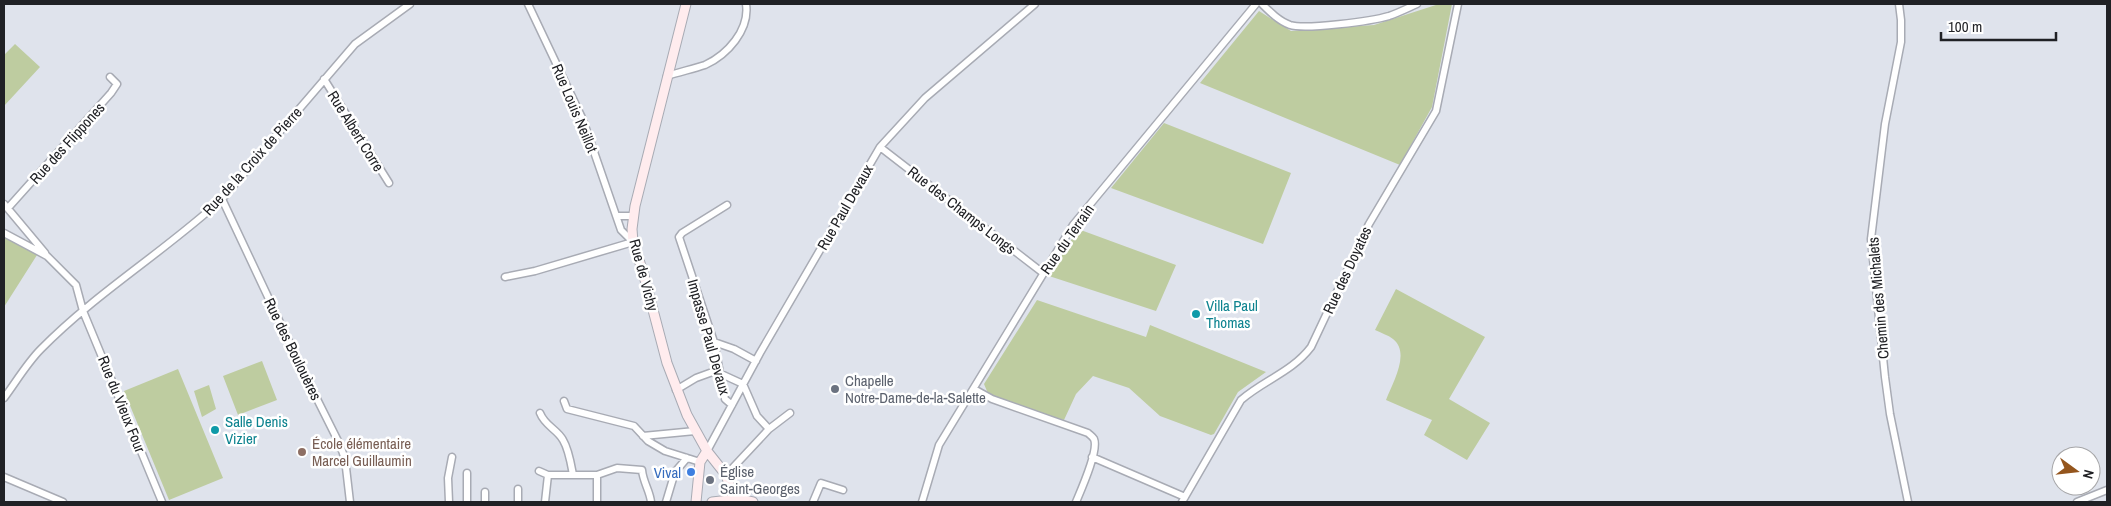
<svg xmlns="http://www.w3.org/2000/svg" width="2111" height="506" viewBox="0 0 2111 506" font-family="'Archivo Narrow',sans-serif">
<style>
.green{fill:#becca0}
.lines{fill:none;stroke-linecap:round;stroke-linejoin:round}
.street-casing{stroke:#a8abb4;stroke-width:9}
.secondary-casing{stroke:#a8abb4;stroke-width:11}
.street{stroke:#fff;stroke-width:6}
.secondary{stroke:#ffecee;stroke-width:9}
.culture-dot{fill:#0f9aa8;stroke:#fff;stroke-width:2}
.worship-dot{fill:#6b7280;stroke:#fff;stroke-width:2}
.education-dot{fill:#8d6e63;stroke:#fff;stroke-width:2}
.shop-dot{fill:#3f7fe0;stroke:#fff;stroke-width:2}
.labels{text-anchor:middle;dominant-baseline:central;stroke-width:5;stroke-linejoin:round;paint-order:stroke}
.street-label{font-size:15px;fill:#202125;stroke:#fff}
.culture-label{font-size:15px;fill:#0d838f;stroke:#fff;text-anchor:start}
.worship-label{font-size:15px;fill:#5b616d;stroke:#fff;text-anchor:start}
.education-label{font-size:15px;fill:#785e54;stroke:#fff;text-anchor:start}
.shop-label{font-size:15px;fill:#366cbe;stroke:#fff;text-anchor:end}
</style>
<rect width="100%" height="100%" fill="#dfe3ec"/>
<!-- green -->
<path class="green" d="M1439 4H1452L1432 107 1400 165 1200 83 1259 11 1291 31 1374 25Z
M15 44 40 67 4 106V55Z
M1164 123 1291 173 1263 244 1111 188Z
M1078 229 1176 265 1156 311 1049 276Z
M4 236 37 255 4 307Z
M1396 289 1485 337 1449 399 1490 423 1467 460 1424 435 1432 420 1386 400C1392 384 1411 353 1393 339 1388 335 1381 333 1375 330Z
M1037 300 1146 337 1150 325 1266 372 1238 392 1214 434 1211 435 1160 416 1129 388 1093 376 1076 394 1064 420 989 396 984 384Z
M262 361 277 400 238 415 223 376Z
M178 369 223 478 169 500 124 391Z
M209 385 216 409 202 417 194 391Z"/>
<g class="lines">
<!-- street casing -->
<g class="street-casing">
<path id="street" d="M528 4 583 120 621 230 633 242
M1262 4C1270 12 1279 21 1290 25 1305 30 1372 21 1389 16 1398 13 1408 8 1417 4
M1899 4 1901 20V42L1885 124 1871 239 1885 377 1890 414 1908 502
M667 76C679 72 693 69 705 65 727 55 750 30 746 4
M324 79 389 183
M880 147 1043 273
M222 199 300 365 340 445 345 459 350 502
M4 204 45 253
M727 205 682 233 679 237 714 342 725 399 732 405
M8 208 111 93 117 84 110 77
M617 216H634
M4 233 47 256 76 285 83 311 162 502
M505 277 535 271 633 242
M714 342 734 349 756 361
M719 373 743 384 757 416 769 429
M974 389 992 399 1088 433C1090 435 1092 436 1094 439 1099 450 1081 490 1076 502
M676 390 696 378 718 370
M4 398C16 382 27 363 41 349 96 293 164 252 222 199L355 44 410 4
M564 401 567 409 634 426 648 441 665 451 700 462
M540 413C545 426 557 429 563 440 569 450 571 464 573 475
M643 436 695 431
M707 451 760 353 880 147 925 98 1035 4
M1092 457 1185 497
M539 471 548 475H597L617 468 642 470C643 482 650 491 651 502
M467 473V502
M597 475V502
M726 475 769 429 790 413
M4 477 63 502
M485 492V502
M449 502 448 478 452 457
M518 502V489
M545 502 548 475
M666 502 675 472 687 458
M813 502 821 483 843 490
M922 502 939 445 1073 225 1256 4
M1182 502 1241 400C1264 380 1292 372 1311 347L1369 224 1436 111 1458 4
M2077 502 2107 490"/>
</g>
<!-- secondary casing -->
<g class="secondary-casing">
<path id="secondary" d="M686 4 635 206 632 229 633 242 643 272 667 363 687 415 707 451 726 475 734 499
M696 502 700 462 707 451
M712 502 739 499 753 502"/>
</g>
<!-- street -->
<use href="#street" class="street"/>
<!-- secondary -->
<use href="#secondary" class="secondary"/>
</g>
<!-- markers -->
<g class="culture-dot">
<circle cx="1196" cy="314" r="5"/>
<circle cx="215" cy="430" r="5"/>
</g>
<g class="worship-dot">
<circle cx="835" cy="389" r="5"/>
<circle cx="710" cy="480" r="5"/>
</g>
<circle class="education-dot" cx="302" cy="452" r="5"/>
<circle class="shop-dot" cx="691" cy="472" r="5"/>
<g class="labels">
<!-- street labels -->
<g class="street-label">
<text transform="translate(575 108) rotate(67)">Rue Louis Neillot</text>
<text transform="translate(356 131) rotate(58)">Rue Albert Corre</text>
<text transform="translate(67 143) rotate(-48)">Rue des Flippones</text>
<text transform="translate(252 161) rotate(-48)">Rue de la Croix de Pierre</text>
<text transform="translate(845 207) rotate(-60)">Rue Paul Devaux</text>
<text transform="translate(962 210) rotate(38)">Rue des Champs Longs</text>
<text transform="translate(1067 239) rotate(-55)">Rue du Terrain</text>
<text transform="translate(1347 270) rotate(-65)">Rue des Doyates</text>
<text transform="translate(644 275) rotate(75)">Rue de Vichy</text>
<text transform="translate(1878 298) rotate(-95)">Chemin des Michalets</text>
<text transform="translate(709 337) rotate(74)">Impasse Paul Devaux</text>
<text transform="translate(293 349) rotate(64)">Rue des Boulouères</text>
<text transform="translate(122 404) rotate(68)">Rue du Vieux Four</text>
</g>
<!-- culture labels -->
<g class="culture-label">
<text x="1206" y="305">Villa Paul<tspan x="1206" dy="17">Thomas</tspan></text>
<text x="225" y="421">Salle Denis<tspan x="225" dy="17">Vizier</tspan></text>
</g>
<!-- worship labels -->
<g class="worship-label">
<text x="845" y="380">Chapelle<tspan x="845" dy="17">Notre-Dame-de-la-Salette</tspan></text>
<text x="720" y="471">Église<tspan x="720" dy="17">Saint-Georges</tspan></text>
</g>
<!-- education labels -->
<g class="education-label">
<text x="312" y="443">École élémentaire<tspan x="312" dy="17">Marcel Guillaumin</tspan></text>
</g>
<!-- shop labels -->
<g class="shop-label">
<text x="681" y="472">Vival</text>
</g>
</g>
<!-- border -->
<rect width="2111" height="506" fill="none" stroke="#202125" stroke-width="10"/>
<!-- north arrow -->
<g transform="translate(2076 471) rotate(105)"><circle r="24" fill="#ffffff" stroke="#a6a6a8"/>
<path d="M0-4L9 19L0 12L-9 19Z" fill="#94551d"/>
<text y="-8" font-size="14" font-weight="bold" text-anchor="middle" fill="#202125">N</text>
</g>
<!-- scale -->
<path d="M1941 32v8h115v-8" fill="none" stroke="#202125" stroke-width="2.5"/>
<text x="1948" y="32" font-size="15" fill="#202125" stroke="#ffffff" stroke-width="4" paint-order="stroke">100 m</text>
</svg>
